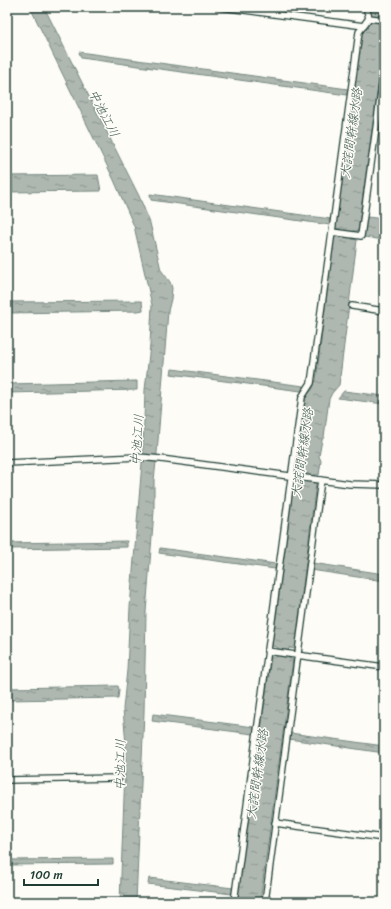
<svg xmlns="http://www.w3.org/2000/svg" width="391" height="909" viewBox="0 0 391 909" font-family="Sriracha,'Klee One',sans-serif">
<style>
.water{fill:url(#water-ripples);stroke:#75877f}
.lines{fill:none;stroke-linecap:round;stroke-linejoin:round}
.minor-casing{stroke:#1f3d34;stroke-width:8}
.minor{stroke:#fdfcf7;stroke-width:5.5}
.labels{text-anchor:middle;dominant-baseline:central;stroke-width:3;stroke-linejoin:round;paint-order:stroke}
.water-label{font-size:13px;font-style:italic;fill:#435c53;stroke:#fdfcf7}
</style>
<defs>
<pattern id="water-ripples" width="26" height="14" patternUnits="userSpaceOnUse"><rect width="26" height="14" fill="#aeb8b1"/><path d="M2 4q2-2 4 0t4 0M15 11q2-2 4 0t4 0" fill="none" stroke="#8d9791"/></pattern>
</defs>
<rect width="100%" height="100%" fill="#fdfcf7"/>
<filter id="ink" filterUnits="userSpaceOnUse"><feTurbulence type="fractalNoise" baseFrequency=".025" numOctaves="2"/><feDisplacementMap in="SourceGraphic" scale="8" xChannelSelector="R" yChannelSelector="G"/><feConvolveMatrix kernelMatrix="1 2 1 2 8 2 1 2 1" color-interpolation-filters="sRGB"/></filter>
<g filter="url(#ink)">
<!-- water -->
<path class="water" d="M30 7H44L139 196 150 223 161 270 170 282 172 288 171 299 168 311 157 453 154 480V511L146 612 144 712 136 902H120L126 745 123 709 127 670 130 607 143 451 145 390 150 345 152 305 134 226 114 180Z
M369 7H384V16H381L380 24 383 25 379 54 381 64 358 231H353L352 239 357 240 339 385 332 393 329 399 324 437 322 440 319 456 321 461 319 475H313L312 482 316 483 295 649 290 648 288 650V658L293 660 260 902H237L271 657H276L278 650 277 647 272 646 294 480 299 481 300 473 296 472 301 435H299L306 395 312 390 316 380 334 237H339L341 229 335 228 361 35 368 22 371 23 372 15H371Z
M79 52 348 89 347 95 81 58Z
M98 175 101 191 7 192V176Z
M150 194 331 219 330 225 151 200Z
M367 217 384 219V240L364 237Z
M141 301 142 302 143 310 138 311 7 313V302Z
M172 369 304 386 301 391 171 374Z
M137 381V390L7 393V384Z
M344 391 384 396V404L338 398Z
M127 541V547L7 549V543Z
M160 548 276 564 275 569 159 553Z
M312 563 384 574V581L311 570Z
M118 686 119 690 118 698 7 700V688Z
M153 714 254 727 253 734 152 721Z
M290 733 384 746V753L289 739Z
M113 859V864L7 865V860Z
M149 878 233 888 232 894 148 884Z"/>
<g class="lines">
<!-- minor casing -->
<g class="minor-casing">
<path id="minor" d="M221 7 364 26
M369 18 384 20
M384 41 383 53 384 61
M332 232 359 32 369 18 366 7
M352 306 384 311
M7 463 138 457 161 459 350 484 384 485
M267 651 384 667
M7 780 119 778
M275 823 384 838
M234 902 302 397 311 383 332 232 361 236 384 71
M265 902 321 480"/>
</g>
<!-- minor -->
<use href="#minor" class="minor"/>
</g>
</g>
<g class="labels">
<!-- water labels -->
<g class="water-label">
<text transform="translate(104 113) rotate(63)">中池江川</text>
<text transform="translate(351 133) rotate(-82)">大詫間幹線水路</text>
<text transform="translate(137 440) rotate(-86)">中池江川</text>
<text transform="translate(302 453) rotate(-82)">大詫間幹線水路</text>
<text transform="translate(120 765) rotate(-89)">中池江川</text>
<text transform="translate(257 774) rotate(-82)">大詫間幹線水路</text>
</g>
</g>
<!-- margin -->
<rect width="391" height="909" fill="none" stroke="#fdfcf7" stroke-width="24"/>
<rect x="12" y="12" width="367" height="885" fill="none" stroke="#1f3d34" stroke-width="1.5" filter="url(#ink)"/>
<!-- scale -->
<path d="M24 879v6h74v-6" fill="none" stroke="#1f3d34" stroke-width="2"/>
<text x="30" y="879" font-size="12" fill="#1f3d34" stroke="#fdfcf7" stroke-width="3" paint-order="stroke">100 m</text>
</svg>
